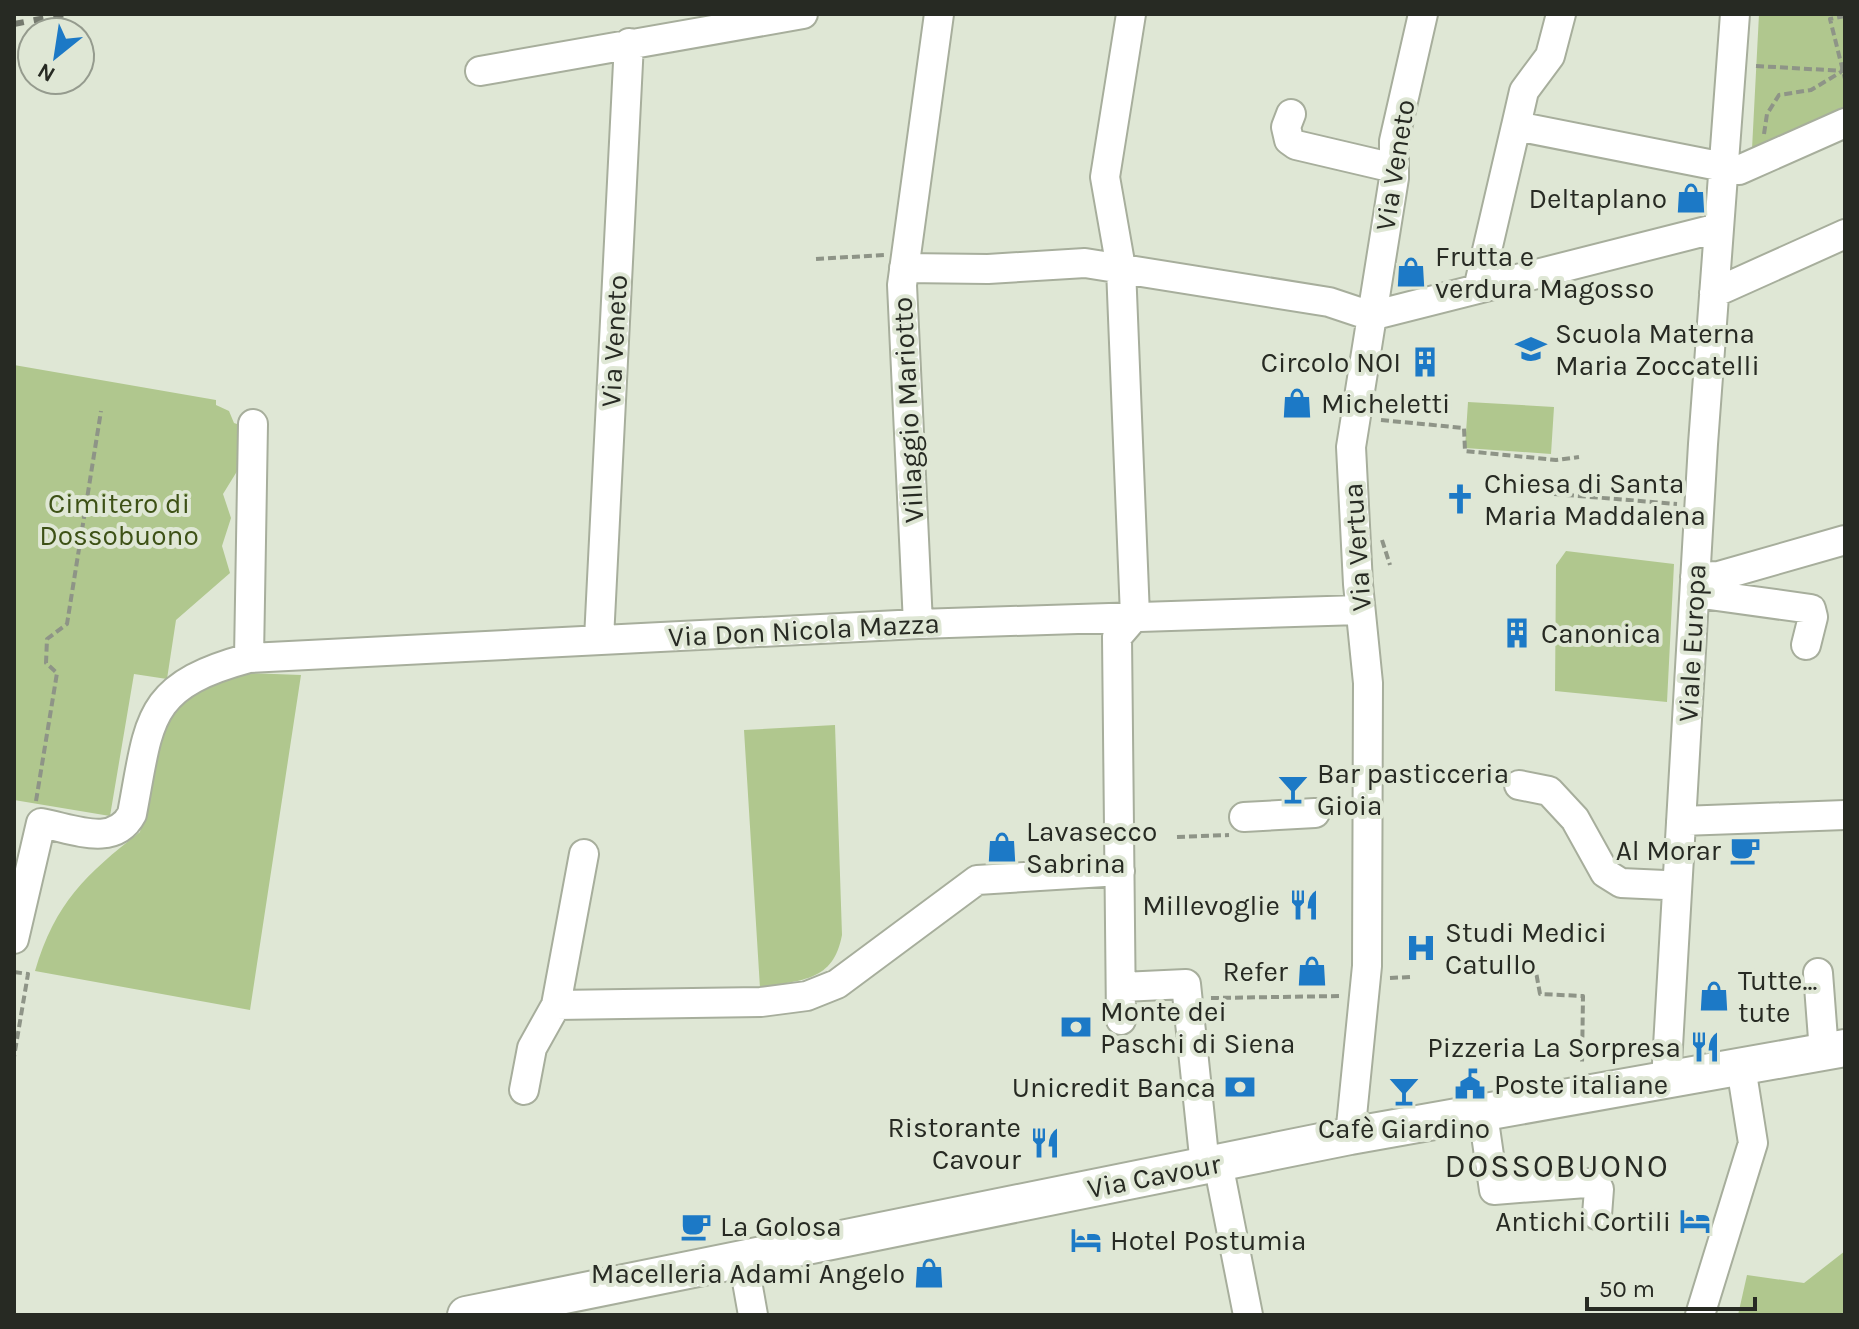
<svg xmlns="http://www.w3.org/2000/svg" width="1859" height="1329" viewBox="0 0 1859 1329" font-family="Karla,sans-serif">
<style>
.green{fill:#b0c78e}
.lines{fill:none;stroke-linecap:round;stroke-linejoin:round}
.minor-casing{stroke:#a7ae9c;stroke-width:32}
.major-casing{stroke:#a7ae9c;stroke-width:40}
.path{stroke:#8e9487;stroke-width:4;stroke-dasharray:8 4;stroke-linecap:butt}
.minor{stroke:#fff;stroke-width:28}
.major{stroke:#fff;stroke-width:36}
.rail{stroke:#74796e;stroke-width:6;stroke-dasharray:10 10;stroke-linecap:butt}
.labels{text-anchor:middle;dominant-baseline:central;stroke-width:8;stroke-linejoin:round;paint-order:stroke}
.street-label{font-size:28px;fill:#272a23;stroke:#dfe7d5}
.poi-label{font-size:28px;fill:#272a23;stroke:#dfe7d5;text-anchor:start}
.park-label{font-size:28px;fill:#3d5116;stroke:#dfe7d5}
.quarter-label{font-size:32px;letter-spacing:2px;fill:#272a23;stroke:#dfe7d5}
</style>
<rect width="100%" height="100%" fill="#dfe7d5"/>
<!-- green -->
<path class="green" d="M1759 14H1845V107L1752 149Z
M14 365 216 400V405L229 411 234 423 240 425 244 460 223 494 231 518 222 546 230 573 176 620 167 679 134 674 110 816 14 800Z
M1468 402 1554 407 1551 454 1465 448Z
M1566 551 1674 564 1667 702 1555 691 1556 565Z
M247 673 301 675 250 1010 35 971C55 903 86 874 140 832 151 779 148 718 200 688 213 680 232 677 247 673Z
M835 725 842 935C833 983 801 979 760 988L744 730Z
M1845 1251V1315H1738L1747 1275 1804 1283Z"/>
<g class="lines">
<!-- minor casing -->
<g class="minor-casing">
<path id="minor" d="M1131 14 1105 177 1121 268 1135 616
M480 71 803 14
M1291 114 1286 127 1289 140 1296 145 1394 168
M1516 126 1524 91 1550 56 1561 14
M904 268 988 269 1085 263 1329 302 1371 316 1718 228
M1478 289 1516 126 1739 170 1845 123
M1714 293 1845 234
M1695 577 1719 576 1845 540
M1695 593 1811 609 1813 617 1806 645
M918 624 902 285 939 14
M599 639 629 43
M249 658 253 424
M1519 785 1549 791 1575 819 1605 873 1621 883 1665 885
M1244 817 1315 813
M1681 821 1845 815
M584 854 556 1005 761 1002 807 996 837 984 977 880 1120 871
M14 939 41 823C74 829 114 848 132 814 150 719 145 686 249 658L918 624 1360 610
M1818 973 1824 1052
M1122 987 1186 984 1205 1166
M1121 1020 1117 637 1135 616
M1666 1081 1703 444 1735 14
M524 1090 532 1048 556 1005
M1483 1114 1494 1190 1586 1183 1599 1189 1597 1215
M1350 1136 1367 966 1368 683 1358 584 1351 447 1394 178V141L1423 14
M1218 1163 1248 1315
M743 1259 753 1315
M1700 1315 1753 1143 1741 1067"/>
</g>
<!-- major casing -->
<g class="major-casing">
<path id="major" d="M466 1315 1350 1136 1845 1048"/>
</g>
<!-- path -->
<path class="path" d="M1845 16 1830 19 1845 79
M1756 66 1845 71
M1764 134 1767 114 1779 95 1811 90 1841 72
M816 259 884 255
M1381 420 1464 428 1465 451 1556 460 1579 457
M1542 493 1677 504
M1382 540 1390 565
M36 801 57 673 46 663 47 639 67 624 101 411
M1177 837 1229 835
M14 972 28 974 14 1057
M1479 974 1536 972 1540 994 1583 996 1582 1065
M1390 978 1411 977
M1211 998 1341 996"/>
<!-- minor -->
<use href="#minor" class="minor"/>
<!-- major -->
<use href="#major" class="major"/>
<!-- rail -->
<path class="rail" d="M14 24 66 14"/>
</g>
<!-- icons -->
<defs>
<g id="shop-bare" transform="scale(2.4)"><path d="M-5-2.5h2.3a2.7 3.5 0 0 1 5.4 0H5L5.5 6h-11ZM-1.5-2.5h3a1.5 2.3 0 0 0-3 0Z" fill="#1c79c6" stroke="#dfe7d5" stroke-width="2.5" paint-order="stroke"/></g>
<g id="school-bare" transform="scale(2.4)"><path d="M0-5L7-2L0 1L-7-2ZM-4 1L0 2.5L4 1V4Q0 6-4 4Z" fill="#1c79c6" stroke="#dfe7d5" stroke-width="2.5" paint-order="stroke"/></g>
<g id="building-bare" transform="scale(2.4)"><path d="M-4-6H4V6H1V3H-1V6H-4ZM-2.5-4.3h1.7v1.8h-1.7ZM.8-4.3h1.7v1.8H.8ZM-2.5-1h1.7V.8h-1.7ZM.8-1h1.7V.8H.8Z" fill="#1c79c6" stroke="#dfe7d5" stroke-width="2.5" paint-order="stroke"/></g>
<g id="church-bare" transform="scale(2.4)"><path d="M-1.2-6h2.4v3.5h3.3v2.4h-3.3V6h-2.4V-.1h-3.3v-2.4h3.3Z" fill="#1c79c6" stroke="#dfe7d5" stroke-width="2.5" paint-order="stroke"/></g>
<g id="bar-bare" transform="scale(2.4)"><path d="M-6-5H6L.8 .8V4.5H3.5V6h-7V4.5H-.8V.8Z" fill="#1c79c6" stroke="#dfe7d5" stroke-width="2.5" paint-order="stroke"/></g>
<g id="cafe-bare" transform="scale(2.4)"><path d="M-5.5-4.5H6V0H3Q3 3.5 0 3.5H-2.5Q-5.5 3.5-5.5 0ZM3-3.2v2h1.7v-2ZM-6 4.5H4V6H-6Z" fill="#1c79c6" stroke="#dfe7d5" stroke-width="2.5" paint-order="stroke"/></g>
<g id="restaurant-bare" transform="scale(2.4)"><path d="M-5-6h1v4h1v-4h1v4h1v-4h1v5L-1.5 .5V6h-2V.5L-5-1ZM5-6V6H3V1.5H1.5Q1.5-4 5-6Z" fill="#1c79c6" stroke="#dfe7d5" stroke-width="2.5" paint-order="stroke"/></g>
<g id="hospital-bare" transform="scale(2.4)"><path d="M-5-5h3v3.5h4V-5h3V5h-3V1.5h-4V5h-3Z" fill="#1c79c6" stroke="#dfe7d5" stroke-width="2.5" paint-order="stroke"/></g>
<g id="bank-bare" transform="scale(2.4)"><path d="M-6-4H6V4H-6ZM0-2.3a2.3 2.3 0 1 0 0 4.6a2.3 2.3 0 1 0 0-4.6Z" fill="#1c79c6" stroke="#dfe7d5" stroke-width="2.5" paint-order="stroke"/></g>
<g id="civic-bare" transform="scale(2.4)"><path d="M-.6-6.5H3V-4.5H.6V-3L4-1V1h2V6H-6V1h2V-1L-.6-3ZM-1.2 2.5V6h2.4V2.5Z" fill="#1c79c6" stroke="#dfe7d5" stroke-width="2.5" paint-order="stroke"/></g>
<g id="hotel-bare" transform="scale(2.4)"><path d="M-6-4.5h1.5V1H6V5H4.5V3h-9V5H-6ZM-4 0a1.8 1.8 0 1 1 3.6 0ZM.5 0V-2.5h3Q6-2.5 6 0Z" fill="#1c79c6" stroke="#dfe7d5" stroke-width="2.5" paint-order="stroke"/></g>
</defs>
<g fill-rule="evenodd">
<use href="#shop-bare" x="1691" y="198"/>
<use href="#shop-bare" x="1411" y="272"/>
<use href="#school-bare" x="1531" y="349"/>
<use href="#building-bare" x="1425" y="362"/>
<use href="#shop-bare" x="1297" y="403"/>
<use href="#church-bare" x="1460" y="499"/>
<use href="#building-bare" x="1517" y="633"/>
<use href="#bar-bare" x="1293" y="789"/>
<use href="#shop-bare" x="1002" y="847"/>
<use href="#cafe-bare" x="1745" y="850"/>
<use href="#restaurant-bare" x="1304" y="905"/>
<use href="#hospital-bare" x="1421" y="948"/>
<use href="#shop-bare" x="1312" y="971"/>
<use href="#shop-bare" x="1714" y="996"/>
<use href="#bank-bare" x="1076" y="1027"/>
<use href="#restaurant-bare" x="1705" y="1047"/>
<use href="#civic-bare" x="1470" y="1084"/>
<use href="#bank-bare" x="1240" y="1087"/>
<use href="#bar-bare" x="1404" y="1091"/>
<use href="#restaurant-bare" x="1045" y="1143"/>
<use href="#hotel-bare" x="1695" y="1221"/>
<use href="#cafe-bare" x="696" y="1226"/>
<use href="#hotel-bare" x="1086" y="1240"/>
<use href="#shop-bare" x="929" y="1273"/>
</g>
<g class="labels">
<!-- street labels -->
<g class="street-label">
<text transform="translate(1395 165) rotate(-81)">Via Veneto</text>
<text transform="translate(614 341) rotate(-87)">Via Veneto</text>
<text transform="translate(908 410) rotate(-93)">Villaggio Mariotto</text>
<text transform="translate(1357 547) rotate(-94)">Via Vertua</text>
<text transform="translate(804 630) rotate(-3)">Via Don Nicola Mazza</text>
<text transform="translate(1692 643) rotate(-87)">Viale Europa</text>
<text transform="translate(1154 1176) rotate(-11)">Via Cavour</text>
</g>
<!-- poi labels -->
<g class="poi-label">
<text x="1667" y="198" text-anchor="end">Deltaplano</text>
<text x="1435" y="256">Frutta e<tspan x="1435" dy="32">verdura Magosso</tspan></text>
<text x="1555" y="333">Scuola Materna<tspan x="1555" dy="32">Maria Zoccatelli</tspan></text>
<text x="1401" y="362" text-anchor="end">Circolo NOI</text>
<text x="1321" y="403">Micheletti</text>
<text x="1484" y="483">Chiesa di Santa<tspan x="1484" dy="32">Maria Maddalena</tspan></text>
<text x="1541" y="633">Canonica</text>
<text x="1317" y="773">Bar pasticceria<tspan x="1317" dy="32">Gioia</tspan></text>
<text x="1026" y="831">Lavasecco<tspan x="1026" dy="32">Sabrina</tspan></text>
<text x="1721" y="850" text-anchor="end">Al Morar</text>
<text x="1280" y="905" text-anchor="end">Millevoglie</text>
<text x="1445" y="932">Studi Medici<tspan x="1445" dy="32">Catullo</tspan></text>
<text x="1288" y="971" text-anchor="end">Refer</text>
<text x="1738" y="980">Tutte...<tspan x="1738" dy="32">tute</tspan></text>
<text x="1100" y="1011">Monte dei<tspan x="1100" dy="32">Paschi di Siena</tspan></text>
<text x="1681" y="1047" text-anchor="end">Pizzeria La Sorpresa</text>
<text x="1494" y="1084">Poste italiane</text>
<text x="1216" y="1087" text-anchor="end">Unicredit Banca</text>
<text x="1021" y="1127" text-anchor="end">Ristorante<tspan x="1021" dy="32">Cavour</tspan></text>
<text x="1404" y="1128" text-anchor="middle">Cafè Giardino</text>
<text x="1671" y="1221" text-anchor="end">Antichi Cortili</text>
<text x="720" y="1226">La Golosa</text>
<text x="1110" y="1240">Hotel Postumia</text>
<text x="905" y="1273" text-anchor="end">Macelleria Adami Angelo</text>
</g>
<!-- park labels -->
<g class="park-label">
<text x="119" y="503">Cimitero di<tspan x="119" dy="32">Dossobuono</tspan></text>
</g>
<!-- quarter labels -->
<g class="quarter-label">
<text x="1557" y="1166">DOSSOBUONO</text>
</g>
</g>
<!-- border -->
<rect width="1859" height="1329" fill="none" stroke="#272a23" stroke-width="32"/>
<!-- north arrow -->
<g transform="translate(56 56) rotate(210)"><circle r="38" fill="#dfe7d5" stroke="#959b8e" stroke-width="2"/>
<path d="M0-6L14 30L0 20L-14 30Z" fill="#1c79c6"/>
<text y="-12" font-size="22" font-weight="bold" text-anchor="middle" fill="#272a23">N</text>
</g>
<!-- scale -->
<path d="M1587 1297v12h168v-12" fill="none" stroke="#272a23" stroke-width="4"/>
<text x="1599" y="1297" font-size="24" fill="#272a23" stroke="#dfe7d5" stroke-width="6" paint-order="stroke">50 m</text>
</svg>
